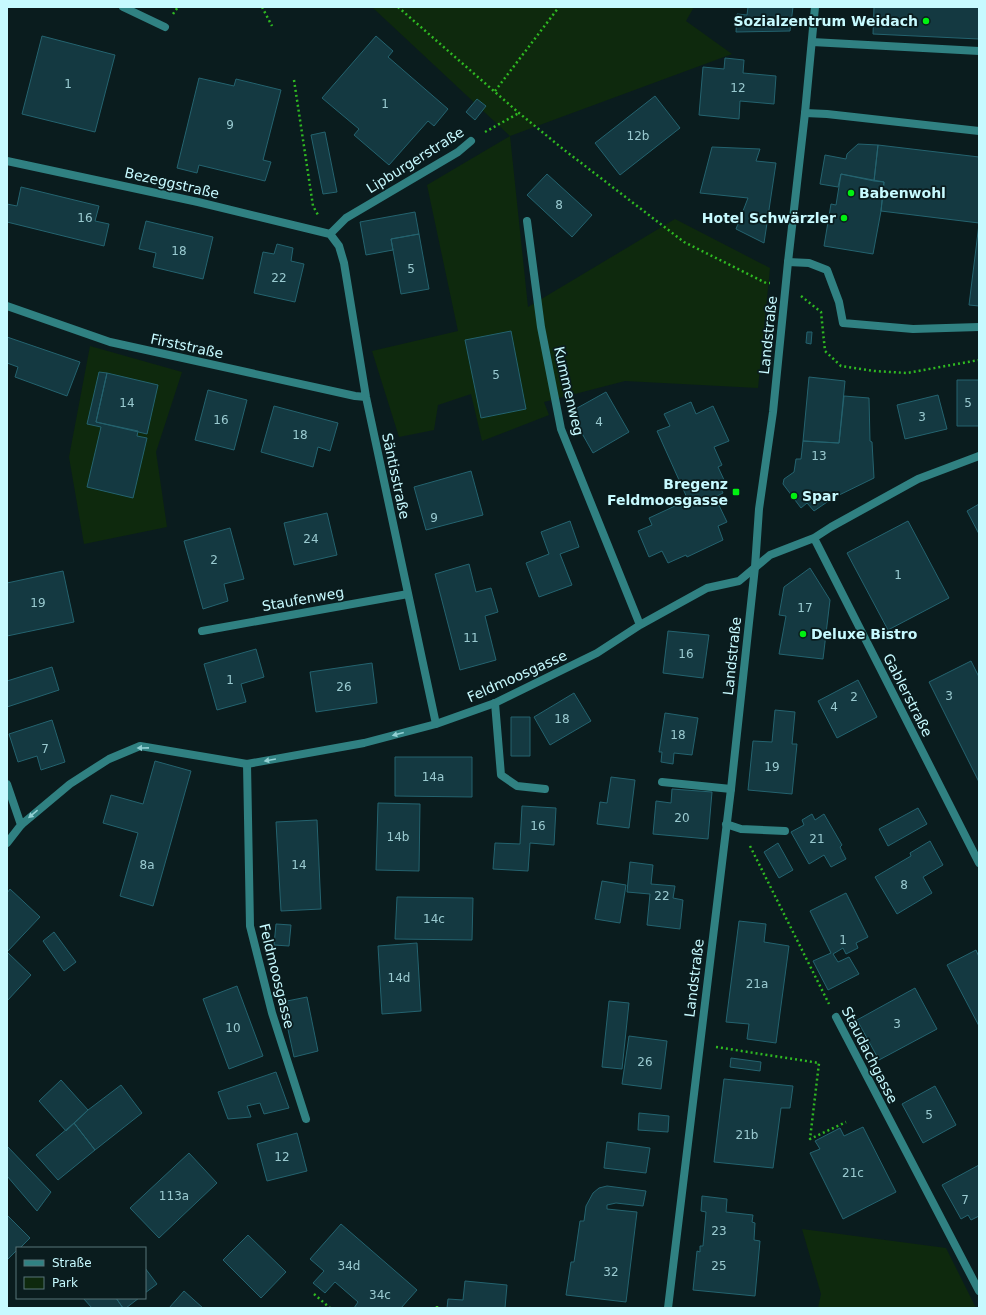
<svg xmlns="http://www.w3.org/2000/svg" width="986" height="1315" viewBox="0 0 986 1315" font-family="'DejaVu Sans',sans-serif">
<style>
.green{fill:#0e290d}
.building{fill:#143941;stroke:#24636f}
.lines{fill:none;stroke-linecap:round;stroke-linejoin:round}
.path{stroke:#2fb922;stroke-width:2.5;stroke-dasharray:2 3;stroke-linecap:butt}
.service{stroke:#308182;stroke-width:8}
.minor{stroke:#308182;stroke-width:8}
.tertiary{stroke:#308182;stroke-width:8}
.oneway{fill:#92d0d3}
.poi-dot{fill:#00f211;stroke:#0a1c1e;stroke-width:1.5}
.labels{text-anchor:middle;dominant-baseline:central;stroke-width:3.5;stroke-linejoin:round;paint-order:stroke}
.number-label{font-size:12px;fill:#9acad0}
.poi-label{font-size:14px;font-weight:bold;fill:#c7faff;stroke:#0a1c1e;text-anchor:end}
.street-label{font-size:14px;fill:#c7faff;stroke:#0a1c1e}
</style>
<rect width="100%" height="100%" fill="#0a1c1e"/>
<!-- green -->
<path class="green" d="M372 7H694L686 21 732 54 510 136 528 307 675 219 770 268 758 388 625 381 544 402 549 415 482 441 471 394 438 405 434 430 399 437 372 351 458 331 427 185 510 136Z
M90 346 182 372 156 452 167 527 84 544 69 457Z
M802 1229 946 1248 976 1308H818L821 1294Z"/>
<!-- building -->
<path class="building" d="M748 7H793L790 31 736 32 737 14 747 15Z
M874 7H979V39L873 34Z
M42 36 115 55 95 132 22 114Z
M376 36 393 51 388 57 448 109 434 126 428 121 389 165 354 135 359 129 322 98Z
M725 58 744 60 743 73 776 76 774 104 740 101 739 119 699 115 703 67 724 69Z
M199 78 234 86 236 79 281 90 263 160 271 162 265 181 199 165 197 173 177 168Z
M655 96 680 128 620 175 595 143Z
M477 99 486 106 475 120 466 112Z
M325 132 337 192 323 194 311 135Z
M858 144 878 145 874 181 841 174 838 187 820 184 825 155 846 159 847 154Z
M878 145 979 157V223L881 211 884 182 874 181Z
M712 147 760 149 756 161 776 163 764 243 736 229 748 198 700 193Z
M547 174 592 215 572 237 527 195Z
M841 174 884 182 881 211 873 254 824 246 831 204 836 205Z
M21 187 99 206 95 221 109 224 104 246 7 222V204L17 206Z
M415 212 419 234 391 239 393 250 366 255 360 222Z
M146 221 213 237 203 279 153 267 156 253 139 249Z
M979 224V306L969 305Z
M419 234 429 289 401 294 391 239Z
M277 244 293 248 291 261 304 264 295 302 254 293 263 252 274 254Z
M511 331 526 409 481 418 465 340Z
M807 332H812L811 344 806 343Z
M7 337 80 362 67 396 15 377 18 367 7 363Z
M99 372 107 373 96 422 138 431 137 436 147 438 133 498 87 487 101 427 87 424Z
M107 373 158 385 147 434 96 422Z
M809 377 845 381 839 443 803 441Z
M957 380H979V426H957Z
M208 390 247 400 234 450 195 440Z
M606 392 629 432 593 453 570 412Z
M938 395 947 429 905 439 897 405Z
M844 396 869 398 870 441 872 442 874 478 833 498 814 511 807 503 801 508 783 484 784 479 794 472 796 459H801L803 441 839 443Z
M691 402 696 414 713 406 729 441 714 447 722 465 718 467 725 482 719 485 723 493 715 497 727 522 718 526 723 540 687 557 686 555 668 563 662 551 649 557 638 531 652 525 649 518 688 500 657 431 670 426 664 414Z
M274 406 338 423 330 451 318 447 313 467 261 452Z
M471 471 483 515 426 530 414 487Z
M979 504V534L967 511Z
M327 513 337 555 294 565 284 523Z
M570 521 579 547 560 554 572 585 539 597 526 563 549 554 541 532Z
M908 521 949 598 888 630 847 553Z
M230 528 244 579 224 584 228 601 203 609 184 541Z
M469 564 476 592 491 588 498 612 485 616 496 660 460 670 435 574Z
M810 568 830 600 823 659 779 654 786 616 779 615 784 587Z
M63 571 74 622 7 636V583Z
M668 631 709 635 703 678 663 673Z
M256 649 264 677 241 684 246 702 217 710 204 664Z
M971 661 979 677V782L929 682Z
M372 663 377 703 316 712 310 672Z
M52 667 59 690 7 707V681Z
M858 680 877 717 837 738 818 701Z
M574 693 591 721 550 745 534 717Z
M775 710 795 712 792 744H797L792 794 748 790 753 741 772 742Z
M665 713 698 718 692 755 674 753 673 764 661 762 662 752H659Z
M511 717H530V756H511Z
M52 720 65 762 41 770 37 756 18 762 9 734Z
M395 757H472V797L395 796Z
M155 761 191 771 153 906 120 896 138 833 103 823 111 795 143 804Z
M611 777 635 780 629 828 597 824 600 802 607 803Z
M672 789 712 792 708 839 653 834 656 801 671 803Z
M378 803 420 804 419 871 376 870Z
M522 806 556 808 554 845 530 843 528 871 493 869 495 843 520 844Z
M918 808 927 824 888 846 879 829Z
M812 814 815 820 824 814 842 845 840 847 846 859 831 867 824 855 809 864 791 832 804 825 802 820Z
M317 820 321 909 281 911 276 822Z
M930 841 943 865 923 877 932 893 897 914 875 877 911 856 910 853Z
M778 843 793 870 779 878 764 852Z
M630 862 653 865 651 884 675 886 673 898 683 900 680 929 647 925 650 894 627 892Z
M602 881 626 885 620 923 595 919Z
M10 889 40 917 7 952 31 975 7 1001V893Z
M846 893 868 937 856 943 858 948 846 954 843 948 833 954 838 962 849 957 859 974 828 990 813 961 831 953 810 911Z
M397 897 473 898 472 940 395 939Z
M739 921 766 924 764 942 789 946 776 1043 747 1039 749 1024 726 1022Z
M276 924 291 925 289 946 274 945Z
M54 932 76 962 64 971 43 941Z
M417 943 421 1011 382 1014 378 946Z
M976 950 979 957V1026L947 965Z
M237 986 263 1056 229 1069 203 999Z
M915 988 937 1029 879 1060 857 1020Z
M307 997 318 1051 294 1057 282 1002Z
M609 1001 629 1003 622 1069 602 1067Z
M629 1036 667 1041 661 1089 622 1084Z
M731 1058 761 1062 760 1071 730 1067Z
M276 1072 289 1108 264 1114 260 1103 247 1106 251 1117 228 1119 218 1092Z
M724 1079 793 1086 790 1108H781L773 1168 714 1162Z
M61 1080 88 1110 66 1131 39 1101Z
M121 1085 142 1113 95 1150 74 1123 88 1110Z
M935 1086 956 1125 923 1143 902 1104Z
M639 1113 669 1116 668 1132 638 1130Z
M74 1123 95 1150 58 1180 36 1155Z
M863 1127 896 1192 843 1219 810 1153 820 1149 815 1141 840 1128 844 1136Z
M297 1133 307 1171 267 1181 257 1144Z
M607 1142 650 1148 646 1173 604 1168Z
M7 1146 51 1192 37 1211 7 1176Z
M189 1153 217 1183 159 1238 130 1208Z
M979 1165V1216L971 1220 968 1215 961 1219 942 1185Z
M607 1186 646 1191 643 1206 616 1203 607 1205V1209L637 1212 626 1302 566 1295 571 1262H574L580 1221H584L586 1206 593 1193 599 1188Z
M702 1196 727 1199 726 1212 753 1215 752 1222 755 1223 754 1240 760 1241 755 1296 693 1290 697 1251 700 1252V1246H703L706 1212 701 1211Z
M7 1215 30 1238 20 1248H17V1250L7 1260Z
M341 1224 417 1290 401 1308H354L358 1302 335 1282 325 1293 313 1283 324 1271 310 1259Z
M248 1235 286 1272 261 1298 223 1260Z
M145 1268 157 1284 145 1293Z
M465 1281 507 1285 505 1308H447L448 1299 463 1300Z
M184 1291 203 1308H169Z
M83 1298H116L123 1308H92Z
M116 1298H139L126 1308H123Z"/>
<g class="lines">
<!-- path -->
<path class="path" d="M262 7 272 26
M398 7 519 113 563 149 684 242 766 283H770
M173 14 178 7
M294 80 313 206 318 215
M495 91 559 7
M485 132 519 113
M801 296 821 312 825 351 841 366 874 371 907 373 979 360
M750 846 829 1004
M716 1047 819 1063 810 1139 846 1122
M314 1294 330 1308
M437 1308V1306"/>
<!-- service -->
<path class="service" d="M812 42 979 51
M805 113 827 114 979 131
M788 262 809 263 827 270 839 302 843 323 913 329 979 327
M495 703 501 775 517 786 545 789
M247 764 250 926 272 1013 306 1119
M662 782 731 789
M726 824 741 829 785 831"/>
<!-- minor -->
<path class="minor" d="M123 7 165 27
M7 161 198 202 330 234
M527 221 541 327 561 429 640 625
M330 234 339 246 344 263 366 397 436 724
M330 234 346 218 458 152 471 141
M7 306 110 342 355 396 366 397
M814 538 979 863
M202 631 408 594
M7 784 21 825
M7 843 21 825 70 784 109 759 140 746 247 764 364 743 436 724 495 703 597 653 640 625 707 588 739 581 770 555 814 538 831 527 918 479 979 456
M836 1017 979 1291"/>
<!-- tertiary -->
<path class="tertiary" d="M668 1308 731 789 755 567 759 509 773 412 788 262 805 113 815 7"/>
</g>
<!-- one-way arrows -->
<defs><path id="oneway-solid" d="M-6-.8H1V-3.2L6.5 0L1 3.2V.8H-6Z"/></defs>
<g class="oneway">
<use href="#oneway-solid" transform="translate(398 734) rotate(165)"/>
<use href="#oneway-solid" transform="translate(143 748) rotate(179)"/>
<use href="#oneway-solid" transform="translate(270 760) rotate(170)"/>
<use href="#oneway-solid" transform="translate(33 814) rotate(140)"/>
</g>
<!-- markers -->
<g class="poi-dot">
<circle cx="926" cy="21" r="4"/>
<circle cx="851" cy="193" r="4"/>
<circle cx="844" cy="218" r="4"/>
<rect x="732" y="488" width="8" height="8" rx="2"/>
<circle cx="794" cy="496" r="4"/>
<circle cx="803" cy="634" r="4"/>
</g>
<g class="labels">
<!-- number labels -->
<g class="number-label">
<text x="68" y="84">1</text>
<text x="738" y="88">12</text>
<text x="385" y="104">1</text>
<text x="230" y="125">9</text>
<text x="638" y="136">12b</text>
<text x="559" y="205">8</text>
<text x="85" y="218">16</text>
<text x="179" y="251">18</text>
<text x="411" y="269">5</text>
<text x="279" y="278">22</text>
<text x="496" y="375">5</text>
<text x="127" y="403">14</text>
<text x="968" y="403">5</text>
<text x="922" y="417">3</text>
<text x="221" y="420">16</text>
<text x="599" y="422">4</text>
<text x="300" y="435">18</text>
<text x="819" y="456">13</text>
<text x="434" y="518">9</text>
<text x="311" y="539">24</text>
<text x="214" y="560">2</text>
<text x="898" y="575">1</text>
<text x="38" y="603">19</text>
<text x="805" y="608">17</text>
<text x="471" y="638">11</text>
<text x="686" y="654">16</text>
<text x="230" y="680">1</text>
<text x="344" y="687">26</text>
<text x="949" y="696">3</text>
<text x="854" y="697">2</text>
<text x="834" y="707">4</text>
<text x="562" y="719">18</text>
<text x="678" y="735">18</text>
<text x="45" y="749">7</text>
<text x="772" y="767">19</text>
<text x="433" y="777">14a</text>
<text x="682" y="818">20</text>
<text x="538" y="826">16</text>
<text x="398" y="837">14b</text>
<text x="817" y="839">21</text>
<text x="147" y="865">8a</text>
<text x="299" y="865">14</text>
<text x="904" y="885">8</text>
<text x="662" y="896">22</text>
<text x="434" y="919">14c</text>
<text x="843" y="940">1</text>
<text x="399" y="978">14d</text>
<text x="757" y="984">21a</text>
<text x="897" y="1024">3</text>
<text x="233" y="1028">10</text>
<text x="645" y="1062">26</text>
<text x="929" y="1115">5</text>
<text x="747" y="1135">21b</text>
<text x="282" y="1157">12</text>
<text x="853" y="1173">21c</text>
<text x="174" y="1196">113a</text>
<text x="965" y="1200">7</text>
<text x="719" y="1231">23</text>
<text x="349" y="1266">34d</text>
<text x="719" y="1266">25</text>
<text x="611" y="1272">32</text>
<text x="380" y="1295">34c</text>
</g>
<!-- poi labels -->
<g class="poi-label">
<text x="918" y="21">Sozialzentrum Weidach</text>
<text x="859" y="193" text-anchor="start">Babenwohl</text>
<text x="836" y="218">Hotel Schwärzler</text>
<text x="728" y="484">Bregenz<tspan x="728" dy="16">Feldmoosgasse</tspan></text>
<text x="802" y="496" text-anchor="start">Spar</text>
<text x="811" y="634" text-anchor="start">Deluxe Bistro</text>
</g>
<!-- street labels -->
<g class="street-label">
<text transform="translate(415 160) rotate(-32)">Lipburgerstraße</text>
<text transform="translate(172 183) rotate(13)">Bezeggstraße</text>
<text transform="translate(768 335) rotate(-84)">Landstraße</text>
<text transform="translate(187 346) rotate(12)">Firststraße</text>
<text transform="translate(569 391) rotate(77)">Kummenweg</text>
<text transform="translate(396 476) rotate(78)">Säntisstraße</text>
<text transform="translate(303 599) rotate(-10)">Staufenweg</text>
<text transform="translate(732 656) rotate(-84)">Landstraße</text>
<text transform="translate(517 676) rotate(-24)">Feldmoosgasse</text>
<text transform="translate(908 695) rotate(63)">Gablerstraße</text>
<text transform="translate(277 976) rotate(76)">Feldmoosgasse</text>
<text transform="translate(694 978) rotate(-83)">Landstraße</text>
<text transform="translate(870 1055) rotate(63)">Staudachgasse</text>
</g>
</g>
<!-- border -->
<rect width="986" height="1315" fill="none" stroke="#c7faff" stroke-width="16"/>
<!-- legend -->
<rect x="16" y="1247" width="130" height="52" fill="#0a1c1e" stroke="#567578"/>
<rect x="24" y="1260" width="20" height="6" fill="#308182" stroke="#567578"/>
<text x="52" y="1267" font-size="12" fill="#c7faff">Straße</text>
<rect x="24" y="1277" width="20" height="12" fill="#0e290d" stroke="#567578"/>
<text x="52" y="1287" font-size="12" fill="#c7faff">Park</text>
</svg>
